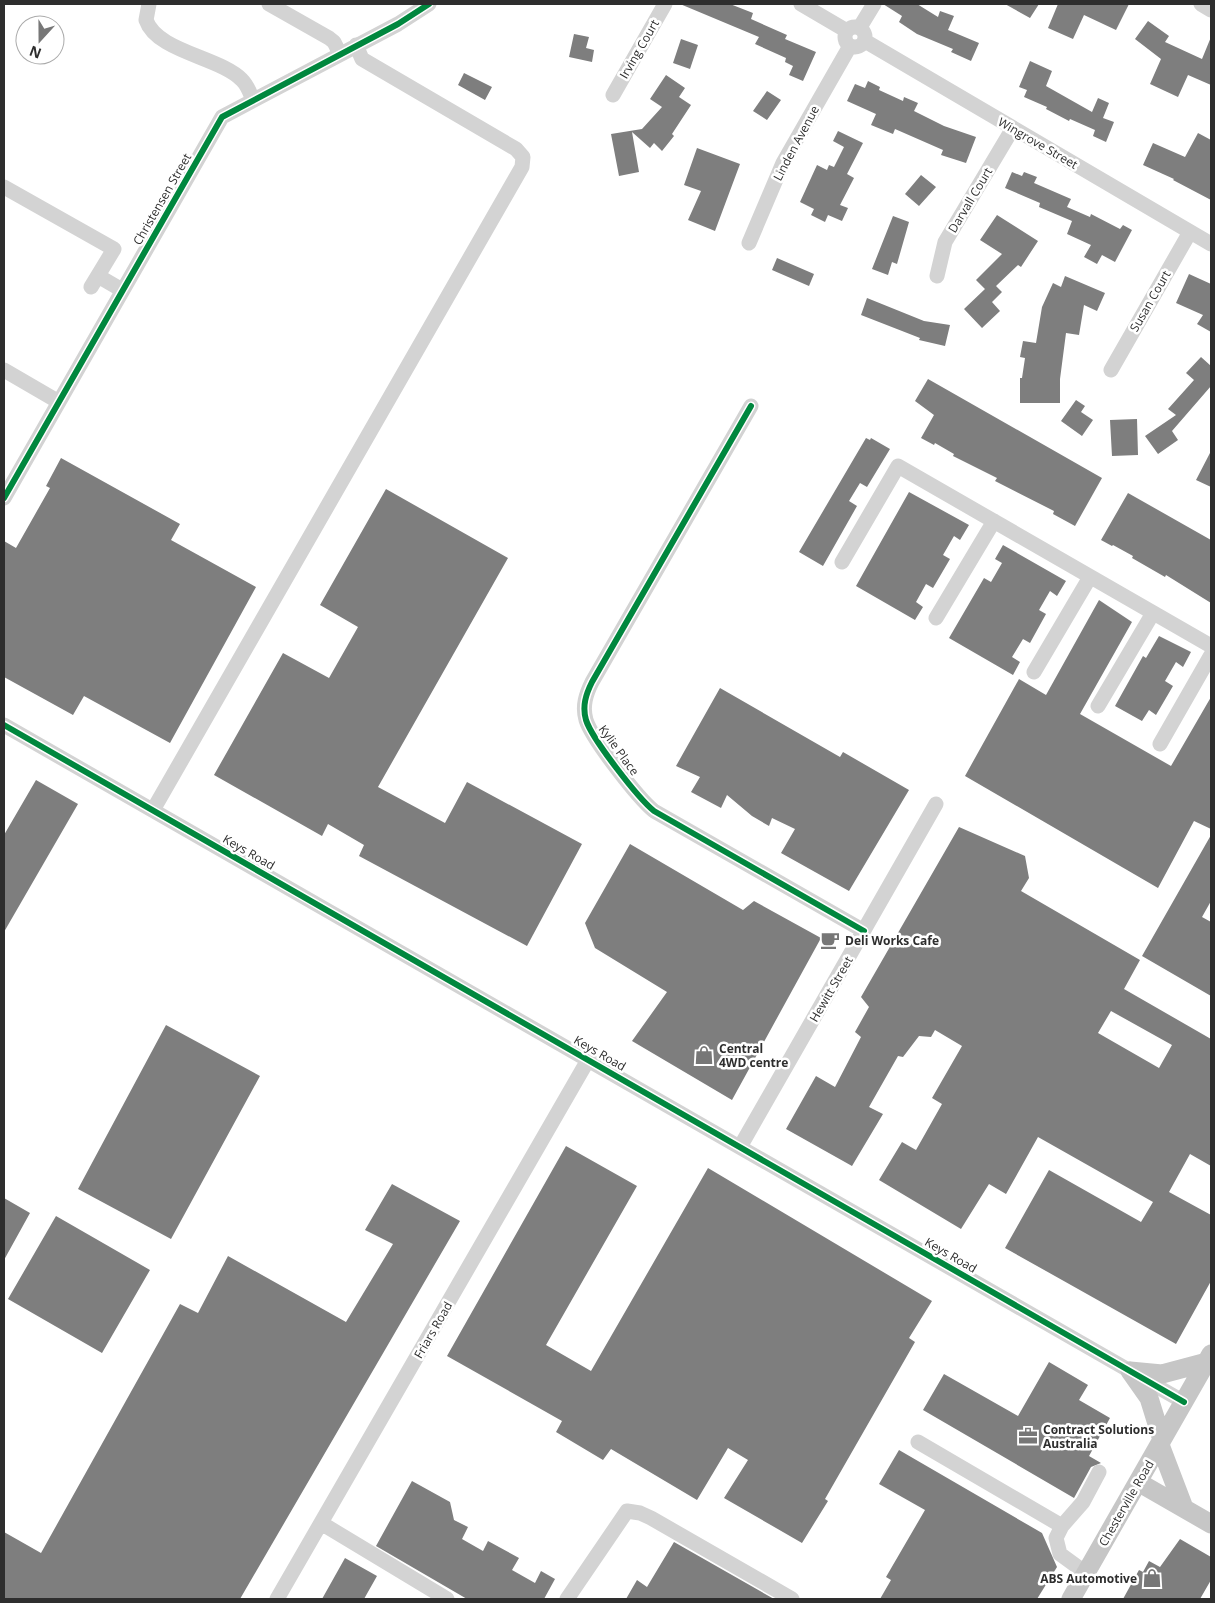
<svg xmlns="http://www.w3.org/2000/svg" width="1215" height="1603" viewBox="0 0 1215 1603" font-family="'Open Sans',sans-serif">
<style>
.building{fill:#7e7e7e;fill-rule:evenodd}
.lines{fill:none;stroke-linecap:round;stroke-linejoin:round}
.minor{stroke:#d3d3d3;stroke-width:15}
.major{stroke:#c6c6c6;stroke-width:19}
.cycleway-casing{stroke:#fff;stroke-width:9}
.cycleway{stroke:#00873e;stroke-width:6}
.labels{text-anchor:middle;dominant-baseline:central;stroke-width:5;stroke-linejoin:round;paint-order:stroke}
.street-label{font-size:12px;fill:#2e2e2e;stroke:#fff}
.poi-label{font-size:12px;font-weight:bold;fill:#2e2e2e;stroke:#fff;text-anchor:start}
</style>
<rect width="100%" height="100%" fill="#fff"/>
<!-- building -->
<path class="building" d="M680 4H730L753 13 751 19 787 35 785 39 816 52 803 81 789 75 793 66 785 62 786 58 755 44 759 37Z
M883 4H917L938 17 940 11 954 16 948 30 979 43 971 61 951 52 953 49 917 34 899 22 902 16Z
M1005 4H1039L1030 18Z
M1058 4H1129L1116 30 1084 15 1073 39 1048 28Z
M1148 21 1169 36 1165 42 1202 59 1211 37V85L1188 75 1178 97 1150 84 1161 59 1135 39Z
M574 34 589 37 586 48 594 50 592 62 569 57Z
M681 39 698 45 690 69 673 63Z
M1030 61 1052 71 1046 86 1092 112 1098 98 1109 103 1103 118 1114 122 1106 142 1093 136 1095 130 1070 119 1069 121 1046 109 1047 107 1024 97 1027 90 1019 87Z
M464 73 492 87 485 100 458 85Z
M666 75 685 88 679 97 691 105 672 134 674 136 662 151 654 143 650 148 632 132 639 172 619 176 611 134 642 129 662 107 650 99Z
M868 81 880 87 879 90 903 101 904 97 918 103 914 111 944 126 976 137 966 163 941 155 943 150 895 129 893 134 871 125 876 114 847 101 855 84 865 88Z
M767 91 781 100 767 120 753 111Z
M838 131 863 143 847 174 854 178 840 205 848 208 842 221 828 215 825 222 811 215 814 209 800 202 817 165 827 170 829 165 834 167 844 147 833 141Z
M1198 133 1211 140V200L1173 180 1174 179 1143 165 1153 143 1185 157Z
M697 148 740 164 715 231 688 220 701 191 684 185Z
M1012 172 1022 176 1024 172 1037 177 1034 183 1071 199 1067 207 1090 217 1091 214 1120 229 1123 225 1132 230 1115 262 1102 255 1097 264 1084 257 1091 245 1067 234 1072 221 1039 207 1040 203 1005 188Z
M921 175 936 187 919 206 905 194Z
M997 215 1038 241 1021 267 1018 265 996 286 1002 292 992 302 1000 311 982 328 964 309 985 289 976 280 1002 254 980 240Z
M893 216 909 222 897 264 892 262 888 275 872 269Z
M777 258 814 274 809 286 772 270Z
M1189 274 1211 284V332L1197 324 1203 315 1176 303Z
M1065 276 1105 293 1097 311 1084 305 1079 335 1066 333 1060 379V403H1020V378H1022L1025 358 1020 357 1023 341 1036 343 1042 307 1053 283 1061 287Z
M867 298 924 321 950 325 945 346 919 340 920 338 861 315Z
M1201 357 1211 366V386L1172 431 1178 440 1158 454 1145 436 1176 415 1168 409 1194 380 1186 373Z
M928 379 1102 478 1075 526 1053 514 1054 511 995 481 997 478 953 456 954 454 935 443 934 445 921 438 934 415 915 401Z
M1076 400 1085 406 1081 412 1093 420 1082 436 1061 421Z
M1137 419 1138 455 1112 456 1110 420Z
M866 438 870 440 871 438 890 449 867 487 860 483 849 501 857 506 823 566 799 552Z
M1211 451V487L1196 480Z
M61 458 180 524 171 540 256 587 170 743 84 696 73 715 4 677V541L16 548 50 488 46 486Z
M386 489 508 558 378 787 445 823 467 782 582 844 527 946 359 856 364 845 328 824 322 836 214 775 283 653 329 678 358 627 320 605Z
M909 492 969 525 960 540 954 536 943 555 950 559 933 588 926 584 916 602 923 607 915 620 856 586Z
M1128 493 1211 540V603L1166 575 1165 577 1132 558 1133 556 1113 545 1112 546 1101 540Z
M1003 545 1066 581 1057 596 1050 591 1039 610 1046 614 1030 643 1023 639 1012 657 1020 662 1013 675 949 638 984 578 991 582 1002 563 995 559Z
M1099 600 1132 622 1080 714 1171 766 1211 697V829L1194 821 1158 888 965 776 1019 679 1046 695Z
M1159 636 1191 652 1183 667 1176 662 1165 681 1173 686 1156 715 1149 710 1142 721 1115 706 1143 656 1146 658Z
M720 688 840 757 843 752 909 790 849 891 781 853 795 829 772 818 769 826 752 816 727 795 721 808 691 792 700 777 676 766Z
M36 780 78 804 4 932V835Z
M959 827 1025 856 1029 878 1021 891 1140 960 1124 989 1211 1039V1166L1190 1154 1169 1192 1211 1215V1281L1176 1344 1005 1248 1049 1170 1141 1222 1153 1202 1038 1137 1006 1194 989 1184 961 1229 879 1180 902 1142 916 1150 942 1104 932 1098 962 1046 935 1030 931 1037 919 1036 903 1057 898 1056 869 1107 883 1114 852 1166 786 1129 816 1076 835 1087 861 1037 855 1032 869 1007 861 997ZM1111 1011 1172 1045 1159 1068 1098 1033Z
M1211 835V901L1202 917 1211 922V996L1142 956Z
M630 844 743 910 754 901 821 938 732 1100 632 1041 667 992 595 948 585 923Z
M166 1025 260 1076 171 1239 78 1189Z
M566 1146 637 1186 546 1345 591 1371 708 1168 932 1301 909 1338 915 1342 825 1499 828 1501 802 1543 724 1498 748 1460 728 1448 697 1500 611 1449 603 1460 556 1432 562 1421 447 1356Z
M392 1184 460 1221 240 1599H4V1532L41 1553 180 1304 198 1313 228 1256 346 1322 393 1244 365 1230Z
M4 1198 30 1213 4 1260Z
M56 1216 150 1270 102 1353 8 1299Z
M1049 1362 1088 1385 1079 1400 1110 1418 1089 1456 1101 1463 1091 1467 1074 1498 923 1410 944 1374 1018 1416Z
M899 1450 1042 1533 1057 1567 1037 1599H880L891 1580 886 1577 925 1510 879 1484Z
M412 1481 450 1502 454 1520 468 1527 462 1539 483 1551 488 1541 519 1558 512 1570 535 1583 541 1571 555 1579 544 1599H467L376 1546Z
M1180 1539 1211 1557V1580L1200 1599H1123L1139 1570 1143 1572 1149 1561 1160 1567Z
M674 1542 774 1599H626L637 1580 647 1587Z
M345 1558 377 1576 364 1599H322Z"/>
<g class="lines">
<!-- minor -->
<path class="minor" d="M149 4 146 20C157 52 220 57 242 80 248 86 250 93 253 100
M269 4 329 38 334 42 340 54
M801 4 847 31
M1201 4 1211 10
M845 37a10 10 0 1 1 20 0a10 10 0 1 1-20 0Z
M860 27 874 4
M865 41 1211 244
M613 95 665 4
M4 187 114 249 91 287
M749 243 783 163 850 46
M98 276 122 290
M937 276 945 242 1013 128
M4 370 59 402
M1111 370 1190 232
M751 406 592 682C586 694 582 706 586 720 592 739 638 798 654 811L864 931
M4 498 222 117 398 24 429 4
M842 562 898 466 1211 646
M936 618 994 521
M1034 672 1090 577
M1098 706 1153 613
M4 725 1184 1402
M1160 744 1211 655
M153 810 522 167 523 157 516 149 362 59 356 45
M740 1147 936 804
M918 1442 1062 1526
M321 1523 447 1599
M1086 1573 1060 1554 1056 1538 1062 1526 1083 1502 1099 1472
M277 1599 588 1060
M567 1599 627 1511 640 1513 651 1518 792 1599"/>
<!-- major -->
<path class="major" d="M1130 1371 1162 1374 1207 1362
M1130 1371 1149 1398 1162 1440
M1160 1445 1184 1508
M1138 1482 1211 1524
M1071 1599 1211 1354"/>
<!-- cycleway casing -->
<g class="cycleway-casing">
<path id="cycleway" d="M751 406 592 682C586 694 582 706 586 720 592 739 638 798 654 811L864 931
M4 498 222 117 398 24 429 4
M4 725 1184 1402"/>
</g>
<!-- cycleway -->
<use href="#cycleway" class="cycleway"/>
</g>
<!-- icons -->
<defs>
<g id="cafe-bare" transform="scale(1.5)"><path d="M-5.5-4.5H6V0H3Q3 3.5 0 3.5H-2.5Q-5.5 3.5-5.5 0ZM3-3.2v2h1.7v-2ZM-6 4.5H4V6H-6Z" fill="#777" stroke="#fff" stroke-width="2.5" paint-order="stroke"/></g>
<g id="shop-bare" transform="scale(1.5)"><path d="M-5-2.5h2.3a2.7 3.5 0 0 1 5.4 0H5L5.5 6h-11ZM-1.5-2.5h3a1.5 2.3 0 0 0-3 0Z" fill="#777" stroke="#fff" stroke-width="2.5" paint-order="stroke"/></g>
<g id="office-bare" transform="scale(1.5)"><path d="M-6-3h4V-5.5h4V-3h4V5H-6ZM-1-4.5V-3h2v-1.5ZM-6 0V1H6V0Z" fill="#777" stroke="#fff" stroke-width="2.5" paint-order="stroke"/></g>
</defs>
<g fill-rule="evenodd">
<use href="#cafe-bare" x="830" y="940"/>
<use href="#shop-bare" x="704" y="1055"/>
<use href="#office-bare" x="1028" y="1436"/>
<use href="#shop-bare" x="1152" y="1578"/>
</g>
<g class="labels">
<!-- street labels -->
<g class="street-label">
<text transform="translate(639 49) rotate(-60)">Irving Court</text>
<text transform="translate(796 143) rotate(-62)">Linden Avenue</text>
<text transform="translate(1038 143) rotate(30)">Wingrove Street</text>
<text transform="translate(162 199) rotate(-60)">Christensen Street</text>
<text transform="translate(970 200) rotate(-59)">Darvall Court</text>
<text transform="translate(1150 301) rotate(-60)">Susan Court</text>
<text transform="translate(619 750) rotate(54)">Kylie Place</text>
<text transform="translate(249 852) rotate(30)">Keys Road</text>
<text transform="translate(831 989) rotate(-60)">Hewitt Street</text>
<text transform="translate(600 1053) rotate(30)">Keys Road</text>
<text transform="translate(951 1255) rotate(30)">Keys Road</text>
<text transform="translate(433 1330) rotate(-60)">Friars Road</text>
<text transform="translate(1126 1503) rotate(-60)">Chesterville Road</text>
</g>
<!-- poi labels -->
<g class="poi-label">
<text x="845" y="940">Deli Works Cafe</text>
<text x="719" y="1048">Central<tspan x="719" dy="14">4WD centre</tspan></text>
<text x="1043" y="1429">Contract Solutions<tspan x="1043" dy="14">Australia</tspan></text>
<text x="1137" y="1578" text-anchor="end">ABS Automotive</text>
</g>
</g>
<!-- border -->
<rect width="1215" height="1603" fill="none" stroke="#2e2e2e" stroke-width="10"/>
<!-- north arrow -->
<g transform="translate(40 40) rotate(201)"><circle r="24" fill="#ffffff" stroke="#ababab"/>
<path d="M0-4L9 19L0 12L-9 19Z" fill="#777777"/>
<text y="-8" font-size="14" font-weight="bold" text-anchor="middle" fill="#2e2e2e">N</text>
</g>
</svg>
